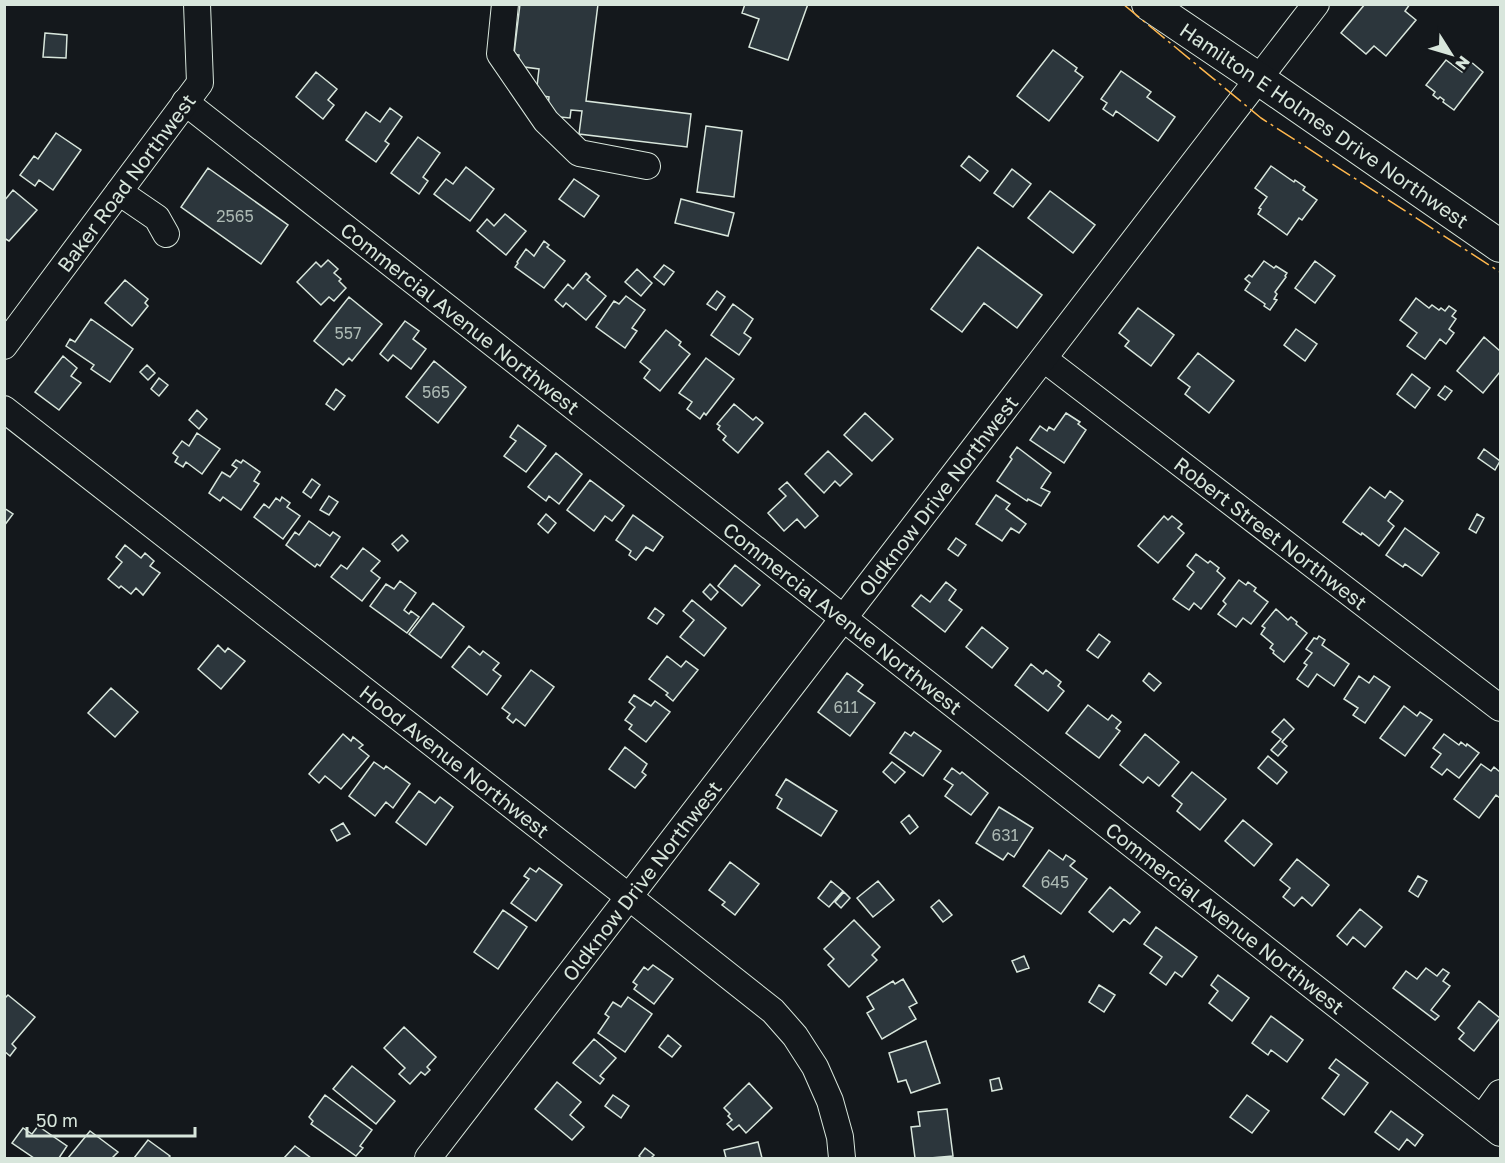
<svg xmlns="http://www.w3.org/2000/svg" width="1505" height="1163" viewBox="0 0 1505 1163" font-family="'Golos Text',sans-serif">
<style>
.building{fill:#2c363c;stroke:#d8e6dc;stroke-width:1.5}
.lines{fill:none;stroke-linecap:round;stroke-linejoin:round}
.minor-casing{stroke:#d8e6dc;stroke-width:28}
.major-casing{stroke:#d8e6dc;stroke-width:34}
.minor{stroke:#14181c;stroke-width:26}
.major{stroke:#14181c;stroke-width:32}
.power{stroke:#ffb74d;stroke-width:1.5;stroke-dasharray:21 4.5 3 4.5;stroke-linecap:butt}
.labels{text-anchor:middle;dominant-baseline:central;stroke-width:4.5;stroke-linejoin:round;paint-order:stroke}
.number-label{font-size:16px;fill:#adbab4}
.street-label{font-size:20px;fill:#d8e6dc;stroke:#14181c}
</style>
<rect width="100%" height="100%" fill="#14181c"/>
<!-- building -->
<path class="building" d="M520 4H598L586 101 691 114 687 147 579 134 582 111 571 110 570 118 550 116 548 107 549 97 536 95 539 69 517 66 519 55 514 54Z
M745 4H808L788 60 749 47 759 19 742 13Z
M1365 4H1410L1405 11 1416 20 1386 56 1374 46 1366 54 1341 33Z
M45 33 67 35 66 58 43 57Z
M1053 50 1077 68 1075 71 1083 77 1049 121 1017 96Z
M1446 60 1462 72 1470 61 1483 72 1454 110 1443 102 1444 100 1440 97 1438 99 1433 95 1435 92 1426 85Z
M1121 71 1151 92 1147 97 1175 117 1158 141 1116 111 1113 116 1103 109 1107 103 1101 99Z
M316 72 337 89 328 100 334 105 323 119 296 97Z
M390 108 402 117 385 141 389 144 376 162 346 140 366 112 380 122Z
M706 126 742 131 734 197 697 192Z
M56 133 81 150 53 190 39 180 35 186 20 175 34 156 38 159Z
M418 137 440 153 423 177 428 181 419 194 391 173Z
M969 156 988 171 980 181 961 166Z
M1271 166 1294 182 1295 180 1305 187 1303 190 1317 200 1302 220 1299 218 1287 235 1258 214 1261 209 1259 208 1267 197 1255 188Z
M466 167 494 189 470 221 434 194 446 179 453 184Z
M208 168 288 225 261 264 181 207Z
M1012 169 1031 184 1013 207 994 193Z
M574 179 599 196 584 217 559 199Z
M13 190 37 210 9 241 4 238V201Z
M1050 191 1095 225 1073 253 1028 218Z
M681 199 734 213 728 236 675 223Z
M505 214 526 231 506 255 477 231 487 219 494 226Z
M544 241 549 245 547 247 565 261 544 288 515 267 518 263 517 262 526 249 534 256Z
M978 247 1042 295 1017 328 984 303 962 332 931 309Z
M328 260 338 269 334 273 341 279 339 281 346 288 334 301 329 297 321 305 297 282 316 262 321 267Z
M1264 261 1274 268 1276 266 1287 273 1285 276 1286 277 1275 292 1277 294 1274 299 1277 300 1270 310 1264 306 1265 304 1245 290 1250 283 1245 279 1249 275 1252 277Z
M1315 261 1335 276 1315 303 1295 288Z
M664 265 674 272 664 285 654 277Z
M637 269 652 283 641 296 625 282Z
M586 273 590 277 587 280 606 296 586 320 566 303 563 307 555 300 568 284 573 289Z
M125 280 148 299 145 303 148 306 132 326 105 303Z
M717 291 725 297 716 310 707 304Z
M626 296 645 310 632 328 637 331 625 348 596 327 614 301 619 304Z
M349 297 382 324 352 361 349 358 343 365 314 341Z
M1416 298 1429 308 1432 305 1439 310 1441 308 1445 311 1449 306 1456 311 1452 316 1456 319 1449 329 1454 333 1446 344 1440 339 1425 359 1407 346 1417 333 1400 320Z
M733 304 753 319 744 333 751 338 739 355 711 335Z
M1138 308 1174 335 1151 366 1125 346 1129 341 1119 333Z
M91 319 133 349 110 382 91 369 94 365 66 346 70 339 75 342Z
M405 321 419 331 413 339 426 349 411 369 393 355 388 361 380 354Z
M1296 329 1317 344 1305 361 1284 345Z
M666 330 681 342 679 345 690 354 660 391 644 378 650 370 640 362Z
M1484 337 1500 351V374L1499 373 1483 393 1457 371Z
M1198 353 1234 381 1209 413 1185 394 1190 387 1178 378Z
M63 356 77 368 71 376 81 383 59 410 35 392Z
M706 358 734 379 706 415 704 413 700 419 687 409 692 402 679 393Z
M434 361 466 387 438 423 406 397Z
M147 365 155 373 148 380 140 372Z
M1412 374 1430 388 1415 408 1397 394Z
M159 378 168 385 159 396 151 389Z
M1445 386 1452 391 1445 400 1438 395Z
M336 389 345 396 334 410 326 404Z
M734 404 753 420 756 417 763 423 738 453 723 440 726 436 718 429 720 426 717 424Z
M197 410 207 419 199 429 189 420Z
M865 413 893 439 872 461 844 435Z
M1066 413 1080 422 1078 424 1086 430 1064 463 1030 440 1040 426 1047 431 1049 427 1054 430Z
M518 425 546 446 526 472 504 456 516 441 510 437Z
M197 433 220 449 202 474 186 462 183 467 175 462 178 457 173 453 182 441 189 446Z
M1017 447 1051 473 1041 488 1050 492 1041 506 1028 499 1027 501 997 481 1012 459 1010 457Z
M1484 449 1500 461 1495 470 1478 458Z
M828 451 852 474 840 486 835 481 824 493 805 474Z
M556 453 582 474 559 504 549 496 546 501 528 487Z
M236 460 241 463 243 460 260 472 254 481 259 484 241 510 223 497 220 501 209 493 222 472 230 477 237 468 232 465Z
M312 479 320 485 311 498 303 492Z
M590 480 624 506 612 521 605 516 594 531 567 510Z
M787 482 818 516 805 528 797 519 784 531 768 513 786 496 779 489Z
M1370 487 1385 498 1390 491 1403 501 1388 521 1394 526 1379 546 1362 533 1361 535 1343 522Z
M996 495 1010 504 1006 509 1026 524 1019 533 1011 528 1002 541 976 524Z
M329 496 338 502 329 515 320 510Z
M282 497 290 503 287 507 300 516 283 539 254 517 264 504 269 508 276 498 280 501Z
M4 508 13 514 4 526Z
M546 514 556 523 548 533 538 524Z
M1477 514 1484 518 1476 533 1469 529Z
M633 515 663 537 653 551 646 547 636 560 629 555 631 551 616 540Z
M1164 516 1168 520 1172 516 1182 524 1178 528 1184 533 1158 563 1138 546Z
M309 521 330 536 333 532 340 537 320 566 317 564 315 567 286 545 295 532 299 535Z
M1405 528 1439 553 1422 576 1405 564 1403 567 1386 555Z
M402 535 408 541 398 551 392 544Z
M956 538 966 545 958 556 948 549Z
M125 545 141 558 145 553 154 561 150 566 160 573 143 595 136 588 131 594 121 586 119 588 108 579 122 562 116 557Z
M363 548 380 561 371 571 380 578 362 601 331 577 341 565 347 569Z
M1196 554 1208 563 1210 561 1219 568 1217 571 1225 578 1201 609 1194 603 1189 610 1173 599 1194 572 1187 566Z
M735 565 760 585 742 606 718 586Z
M1239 580 1246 585 1248 582 1256 588 1254 591 1268 602 1251 624 1243 618 1236 627 1218 614 1226 604 1223 601Z
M400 581 416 593 404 610 409 614 411 611 419 617 407 633 370 606 386 584 394 589Z
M946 582 956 590 949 600 962 610 945 632 912 606 921 595 930 602Z
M710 584 718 592 711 600 703 592Z
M692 600 726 628 704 656 680 637 694 620 683 611Z
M433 603 464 627 441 658 409 634Z
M655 608 664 615 657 624 648 618Z
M1276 609 1288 620 1291 617 1297 622 1296 624 1307 633 1284 662 1273 653 1274 651 1270 648 1273 644 1261 634 1265 628 1262 626Z
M982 627 1008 648 992 668 966 647Z
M1099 634 1110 642 1098 658 1087 650Z
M1319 636 1325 640 1322 645 1349 664 1334 686 1317 674 1308 687 1297 679 1307 665 1304 663 1312 653 1306 649 1314 638 1317 639Z
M218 645 225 652 228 648 245 661 221 689 198 669Z
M469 646 480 655 483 651 499 663 493 670 501 676 487 695 452 667Z
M667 656 681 667 686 661 698 670 673 701 666 695 668 693 649 679Z
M1031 664 1043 674 1046 670 1061 682 1058 686 1064 691 1048 711 1015 685Z
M531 670 554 687 525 726 516 719 513 723 507 718 510 714 502 708Z
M847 673 863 685 858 691 875 703 850 736 818 712Z
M1149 673 1161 683 1154 691 1143 681Z
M1359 676 1369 683 1374 676 1390 687 1365 723 1353 715 1358 708 1344 699Z
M111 688 138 712 115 737 88 713Z
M634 695 651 706 655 701 670 712 646 742 629 729 632 725 625 720 635 707 629 702Z
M1088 705 1108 720 1112 715 1121 722 1116 728 1120 731 1099 758 1066 733Z
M1404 706 1417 716 1420 712 1432 720 1405 756 1380 738Z
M1284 719 1294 729 1282 742 1287 746 1278 756 1271 750 1281 739 1272 732Z
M905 732 911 736 914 732 941 751 923 776 890 753Z
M343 734 351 741 353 737 363 745 359 748 369 756 341 789 325 776 319 783 309 774Z
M1145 734 1179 762 1159 786 1148 777 1143 783 1120 765Z
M1444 734 1459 745 1461 742 1466 746 1467 744 1479 753 1459 778 1447 769 1442 775 1431 767 1441 754 1433 748Z
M625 747 647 764 642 772 646 775 635 788 609 769Z
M1268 756 1287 772 1277 784 1258 768Z
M374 762 384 769 386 766 410 784 393 808 386 802 375 816 349 796Z
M892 762 905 772 895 783 883 772Z
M1481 764 1491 771 1494 767 1500 772V798L1496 795 1479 818 1454 799Z
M952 768 960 774 962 772 988 793 971 815 945 796 953 785 944 779Z
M1192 772 1226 799 1200 830 1177 811 1182 804 1172 796Z
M786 779 837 811 821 836 777 808 782 799 776 795Z
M419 791 435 803 440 797 453 807 426 845 396 822Z
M999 807 1033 828 1014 857 1008 853 1003 860 976 843Z
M909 815 918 827 910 834 901 822Z
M1243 820 1272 844 1254 866 1225 841Z
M343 823 350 834 337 841 331 830Z
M1049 850 1063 860 1066 855 1075 861 1070 866 1087 879 1061 914 1023 886Z
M1297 859 1329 885 1312 906 1302 897 1294 906 1283 897 1290 888 1280 880Z
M730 862 759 884 735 915 722 905 725 902 709 890Z
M530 868 536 872 539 868 562 885 536 921 511 903 529 879 524 876Z
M1418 876 1427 881 1418 897 1409 891Z
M831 881 843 891 829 907 818 898Z
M878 881 894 900 873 917 857 898Z
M1110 887 1140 912 1130 924 1124 919 1113 932 1089 912Z
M844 892 850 898 841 908 835 902Z
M939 900 952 915 943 922 931 907Z
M1360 909 1382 927 1365 947 1353 937 1347 945 1337 936Z
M503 910 527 927 498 969 474 952Z
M854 920 880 947 872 955 877 960 849 987 828 965 834 959 824 949Z
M1156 927 1197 957 1182 977 1175 972 1166 985 1150 973 1162 957 1144 944Z
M1024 956 1029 968 1017 972 1012 961Z
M653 965 673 979 654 1004 634 989 637 985 633 982 644 967 648 970Z
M1426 968 1437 976 1443 969 1449 973 1443 981 1450 986 1431 1010 1439 1016 1435 1020 1393 988 1406 971 1417 979Z
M1218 975 1249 998 1232 1021 1209 1003 1218 991 1211 985Z
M903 979 917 1003 909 1007 916 1019 882 1039 867 1013 874 1009 867 997 893 981 895 984Z
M1099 985 1115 995 1104 1012 1089 1002Z
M8 995 35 1017 12 1044 16 1048 10 1056 4 1051V999Z
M628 997 652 1014 625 1052 598 1033 609 1017 605 1014 613 1002 621 1007Z
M1479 1001 1500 1018 1474 1051 1459 1039 1464 1033 1458 1028Z
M1271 1016 1303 1040 1287 1062 1271 1050 1268 1055 1252 1043Z
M404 1027 436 1057 427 1067 430 1070 425 1075 421 1072 410 1084 399 1074 405 1068 384 1048Z
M668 1035 681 1046 672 1057 659 1047Z
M594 1039 616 1058 600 1076 604 1079 600 1084 573 1063Z
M926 1041 940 1083 911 1093 906 1080 898 1082 889 1053Z
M1336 1059 1368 1083 1344 1115 1322 1098 1339 1075 1329 1068Z
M352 1066 395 1101 376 1124 333 1089Z
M999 1078 1002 1089 992 1091 990 1080Z
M557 1082 581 1102 570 1115 584 1127 572 1140 535 1109Z
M749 1083 772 1108 746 1133 739 1125 733 1130 727 1124 732 1120 728 1116 730 1114 724 1108Z
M325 1095 372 1130 360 1146 363 1148 356 1156 311 1124 313 1121 309 1117Z
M613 1095 629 1106 621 1118 605 1106Z
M1247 1095 1269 1111 1252 1133 1230 1117Z
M947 1109 953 1156 930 1158H915L911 1127 920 1126 918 1112Z
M1391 1111 1423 1135 1415 1146 1407 1139 1399 1150 1375 1132Z
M38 1126 67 1146 59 1158H34L12 1143 23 1128 32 1134Z
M90 1131 118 1152 112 1158H68Z
M148 1140 170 1156 168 1158H134Z
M758 1142 762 1158H726L724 1150Z
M295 1146 311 1158H284Z
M645 1148 654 1155 651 1158H641L639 1156Z"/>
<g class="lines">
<!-- minor casing -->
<g class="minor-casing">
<g id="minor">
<path d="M505 4 500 54 546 121 579 153 647 166"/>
<path id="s1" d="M185 102 1500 1133"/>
<path d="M119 192 157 218 166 234"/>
<path id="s2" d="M4 346 200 83 197 4"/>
<path id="s3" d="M1044 359 1500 708"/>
<path id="s4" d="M4 409 629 897 773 1011 795 1036 815 1067 830 1101 840 1137 842 1158"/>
<path d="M1482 1118 1500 1093"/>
<path id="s5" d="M428 1158 1316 4"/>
</g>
</g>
<!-- major casing -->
<g class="major-casing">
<g id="major">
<path id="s6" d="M1148 4 1259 79 1500 246"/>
</g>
</g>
<!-- minor -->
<use href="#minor" class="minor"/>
<!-- major -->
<use href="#major" class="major"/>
<!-- power -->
<path class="power" d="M1123 4 1261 118 1500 272"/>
</g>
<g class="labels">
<!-- number labels -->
<g class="number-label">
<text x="235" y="216">2565</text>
<text x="348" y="333">557</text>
<text x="436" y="392">565</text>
<text x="846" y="707">611</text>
<text x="1005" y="835">631</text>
<text x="1055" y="882">645</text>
</g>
<!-- street labels -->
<g class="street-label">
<text stroke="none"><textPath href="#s6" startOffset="214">Hamilton E Holmes Drive Northwest</textPath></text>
<text stroke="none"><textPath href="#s2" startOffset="204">Baker Road Northwest</textPath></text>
<text stroke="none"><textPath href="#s1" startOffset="350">Commercial Avenue Northwest</textPath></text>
<text stroke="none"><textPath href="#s5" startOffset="836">Oldknow Drive Northwest</textPath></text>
<text stroke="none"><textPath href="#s3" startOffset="286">Robert Street Northwest</textPath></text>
<text stroke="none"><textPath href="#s1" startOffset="836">Commercial Avenue Northwest</textPath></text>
<text stroke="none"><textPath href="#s4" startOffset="572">Hood Avenue Northwest</textPath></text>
<text stroke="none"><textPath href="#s5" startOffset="350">Oldknow Drive Northwest</textPath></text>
<text stroke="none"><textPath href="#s1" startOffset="1322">Commercial Avenue Northwest</textPath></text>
</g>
</g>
<!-- border -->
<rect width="1505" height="1163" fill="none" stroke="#d8e6dc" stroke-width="12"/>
<!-- north arrow -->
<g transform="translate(1451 54) rotate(127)" stroke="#14181c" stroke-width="4.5" paint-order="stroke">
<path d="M0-4.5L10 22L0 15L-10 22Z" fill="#d8e6dc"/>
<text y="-9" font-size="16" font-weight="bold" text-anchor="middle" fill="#d8e6dc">N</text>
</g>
<!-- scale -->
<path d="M27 1127v9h168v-9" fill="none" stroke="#d8e6dc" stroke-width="3"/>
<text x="36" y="1127" font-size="18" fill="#d8e6dc" stroke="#14181c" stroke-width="4.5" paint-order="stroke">50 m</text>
</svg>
